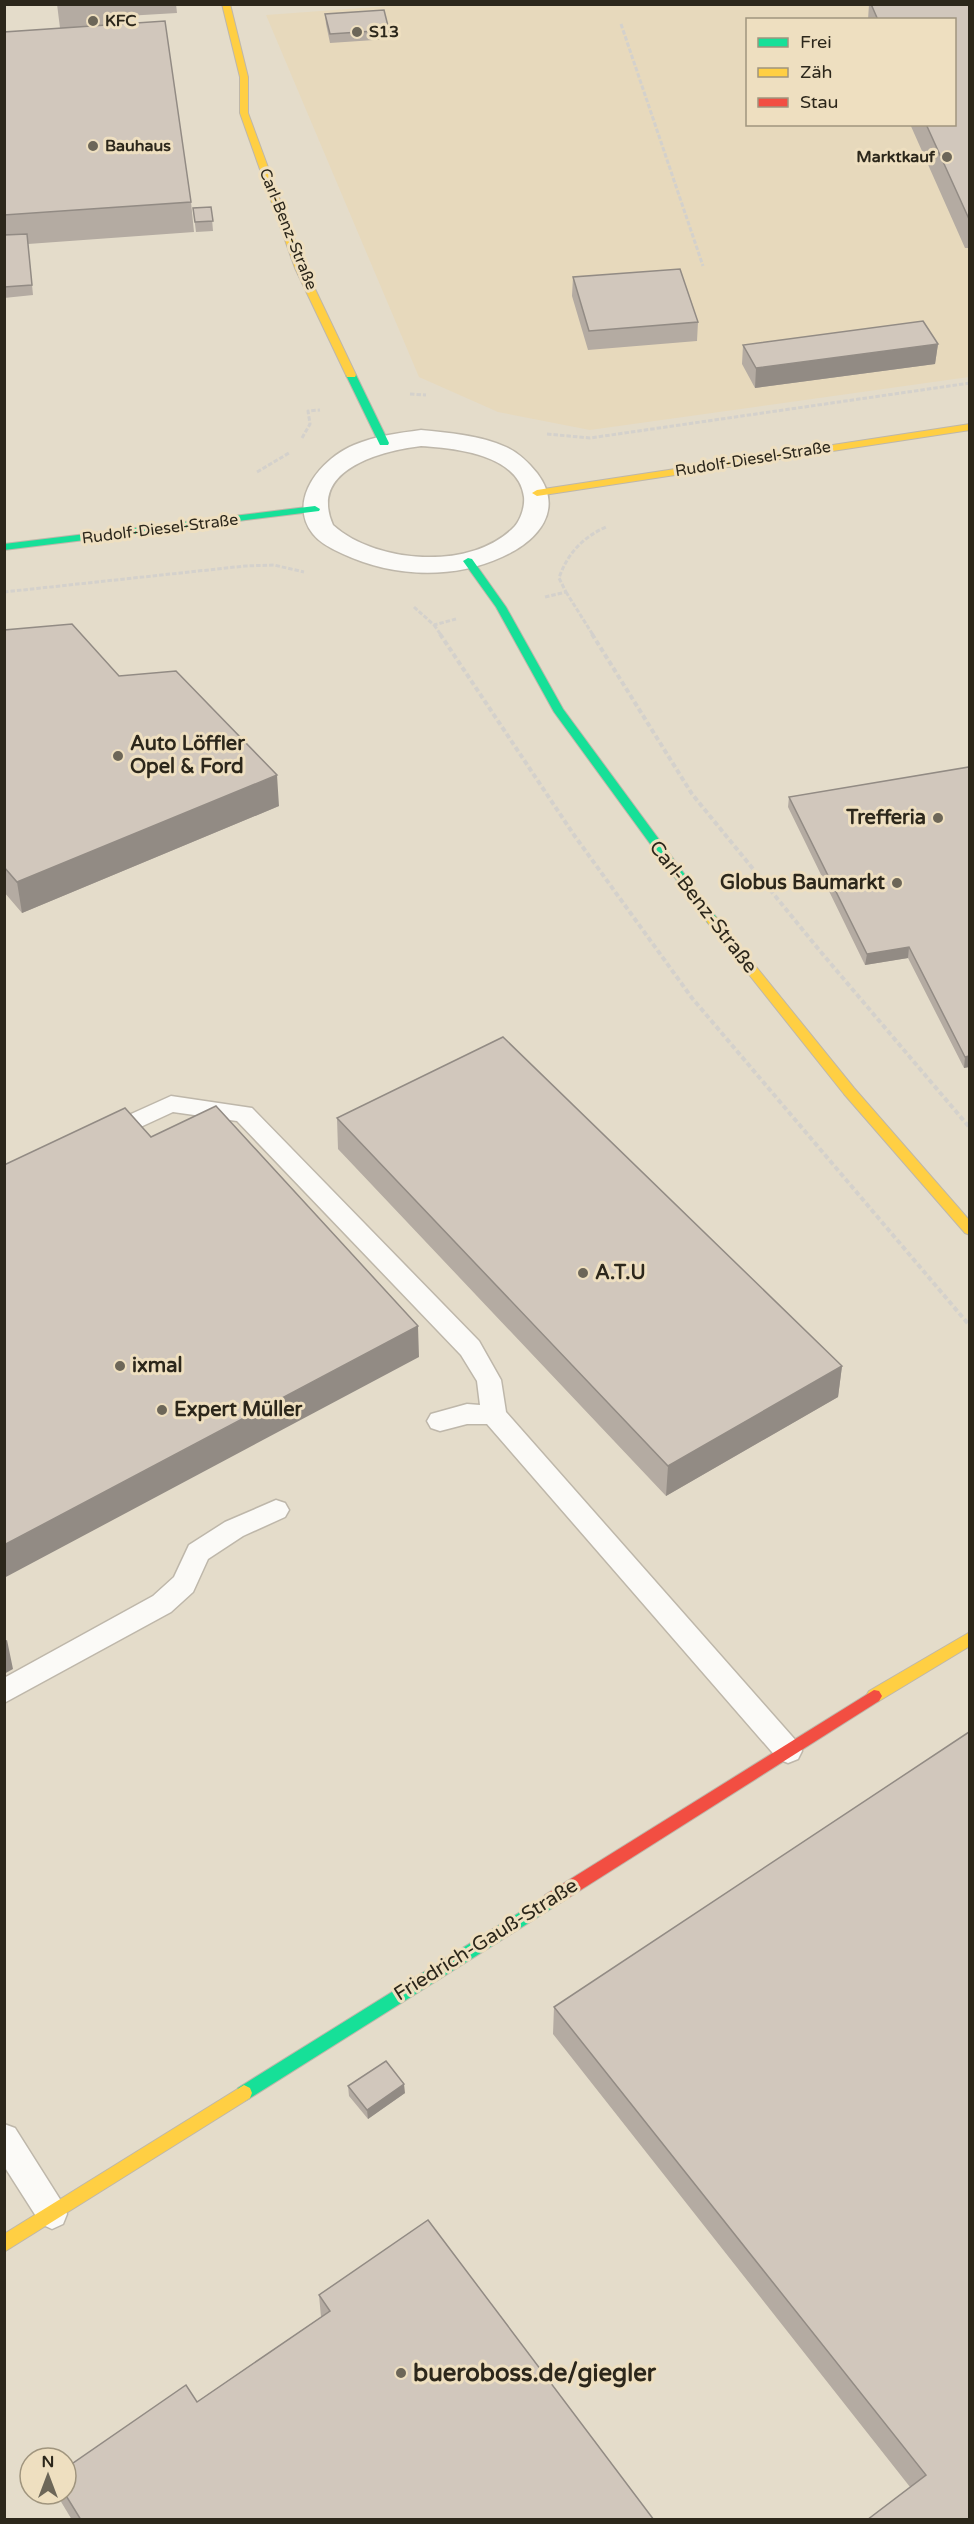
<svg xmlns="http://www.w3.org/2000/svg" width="974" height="2524" viewBox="0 0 974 2524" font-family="'Varela Round',sans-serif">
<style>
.built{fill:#e7d9bc;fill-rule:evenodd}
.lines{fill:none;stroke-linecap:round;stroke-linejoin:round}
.lane-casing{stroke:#beb7aa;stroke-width:3}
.street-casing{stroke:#beb7aa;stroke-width:3}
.fast-casing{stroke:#beb7aa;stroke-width:2}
.slow-casing{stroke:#beb7aa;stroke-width:2}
.jam-casing{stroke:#beb7aa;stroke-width:2}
.path-far1{stroke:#d4d1cc;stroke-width:3;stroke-dasharray:4.5 2;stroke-linecap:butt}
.path{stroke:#d4d1cc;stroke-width:4;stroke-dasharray:5 3;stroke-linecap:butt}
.lane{fill:#fbfaf7;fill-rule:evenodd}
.street{fill:#fbfaf7;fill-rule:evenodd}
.fast{fill:#16e098;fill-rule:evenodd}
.slow{fill:#ffcf43;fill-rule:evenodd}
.jam{fill:#f24e42;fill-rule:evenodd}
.wall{fill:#b4aba2}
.shaded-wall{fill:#928b84}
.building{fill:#d1c7bc;stroke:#928b84;stroke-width:1.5}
.poi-dot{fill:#6c6658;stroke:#eedfc0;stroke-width:2}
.labels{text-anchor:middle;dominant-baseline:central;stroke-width:6;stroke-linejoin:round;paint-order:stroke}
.far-poi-label{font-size:16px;font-weight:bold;fill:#2c271b;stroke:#eedfc0;text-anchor:start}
.far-street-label{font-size:16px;fill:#2c271b;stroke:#eedfc0}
.poi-label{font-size:20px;font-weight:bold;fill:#2c271b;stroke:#eedfc0;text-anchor:start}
.street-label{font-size:20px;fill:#2c271b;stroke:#eedfc0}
.near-poi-label{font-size:24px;font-weight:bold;fill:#2c271b;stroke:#eedfc0;text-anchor:start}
</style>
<rect width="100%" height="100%" fill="#e4dcca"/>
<!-- built -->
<path class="built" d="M417 4 969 5V377L590 430 498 412 419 377 266 15ZM748 20H954V124H748Z"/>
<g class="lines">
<!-- lane casing -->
<g class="lane-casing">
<path id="lane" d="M171 1096 252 1108 479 1341 501 1380 506 1412 798 1743 802 1751 798 1759 788 1763 778 1759 487 1424H467L440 1431 431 1428 427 1421 431 1414 467 1404 480 1405 477 1381 461 1355 237 1121 173 1112 108 1142 100 1140 96 1134 100 1128Z
M276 1500 285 1503 289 1510 285 1517 243 1536 208 1559 193 1592 171 1612 4 1703V1678L153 1596 174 1577 189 1545 225 1522Z
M4 2124 15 2128 63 2204 67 2214 63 2224 52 2229 41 2224 4 2166Z"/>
</g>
<!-- street casing -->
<g class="street-casing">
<path id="street" d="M421 430C449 433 480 435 506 447 519 453 528 462 537 473 565 510 538 541 502 557 452 580 392 577 343 554 332 549 320 543 313 534 286 500 322 458 354 445 375 436 399 433 421 430ZM421 446C453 448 519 454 524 497 525 506 521 519 515 526 473 571 376 564 333 525 308 469 382 451 421 446Z"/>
</g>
<!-- fast casing -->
<g class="fast-casing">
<path id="fast" d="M351 372 356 375 389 443 388 445H380L379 443 346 375Z
M315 506 320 509 319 511 4 550V544Z
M468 558 472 559 506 607 563 709 716 917 718 920 716 923H708L554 712 496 607 463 561Z
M551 1893 557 1895 559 1900 557 1905 250 2098 244 2101 238 2098 236 2093 238 2088Z"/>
</g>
<!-- slow casing -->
<g class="slow-casing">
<path id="slow" d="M222 4H230L248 77V113L305 268 356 375 355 377H347L346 375 295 268 240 113V77Z
M970 424V430L537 496 532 493 537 490Z
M712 916 716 917 854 1088 970 1221V1235L965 1233 844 1094 708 923 706 920 708 917Z
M970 1632V1646L879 1701 874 1702 869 1701 866 1696 869 1691Z
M244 2085 250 2088 252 2093 250 2098 4 2252V2234Z"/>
</g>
<!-- jam casing -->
<g class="jam-casing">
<path id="jam" d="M874 1690 879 1691 882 1696 879 1701 557 1905 551 1907 545 1905 543 1900 545 1895Z"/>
</g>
<!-- path-far1 -->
<path class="path-far1" d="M621 24 703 266
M410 394 426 395
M547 434 590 438 970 383
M302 438 310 424 308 411 320 410
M257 472 289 453
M4 592 245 566 274 565 304 572
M566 592 593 635
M545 597 566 592 559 578C567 554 583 537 606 527
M414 607 434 625 456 619
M434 625 441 635"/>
<!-- path -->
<path class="path" d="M440 634 574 835 692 998 970 1326
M592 634 692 794 820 951 970 1128"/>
<!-- lane -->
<use href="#lane" class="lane"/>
<!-- street -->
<use href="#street" class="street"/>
<!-- fast -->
<use href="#fast" class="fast"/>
<!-- slow -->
<use href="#slow" class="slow"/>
<!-- jam -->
<use href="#jam" class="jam"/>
</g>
<!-- wall -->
<path class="wall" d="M57 4H176L177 13 126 16 127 24 191 202 194 232 28 244 33 295 4 298V32L60 28Z
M869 4H969V248H965L910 124H954V20H868Z
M325 14 389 30V39L330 43 326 24Z
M211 207 213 231 196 232 193 208Z
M573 277 698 322 697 341 588 350 572 296Z
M938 344 935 364 755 388 742 364 743 345Z
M4 630 119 676 279 806 22 913 4 892Z
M969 767V1067L964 1068 908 958 865 965 788 807 789 797Z
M337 1118 842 1366 838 1397 666 1496 338 1149Z
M554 2007 969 2520H867L910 2487 553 2034Z
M348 2086 405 2093 368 2119 349 2096Z
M319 2295 654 2520H72L60 2500 58 2494H66L197 2402 321 2317Z"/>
<!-- shaded-wall -->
<path class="shaded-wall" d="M938 344 935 364 755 388 756 368Z
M277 775 279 806 22 913 17 882Z
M909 947 908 958 865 965 867 954Z
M969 1056V1067L964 1068 965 1057Z
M418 1326 419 1357 4 1578V1545Z
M842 1366 838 1397 666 1496 668 1466Z
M7 1640 13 1669 4 1674V1641Z
M404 2084 405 2093 368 2119 367 2110Z"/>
<!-- building -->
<path class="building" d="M871 4H969V219L926 124H954V20H878Z
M384 10 389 30 330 34 325 14Z
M165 21 191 202 4 215V32Z
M211 207 213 221 195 222 193 208Z
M27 234 32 285 4 287V235Z
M680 269 698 322 589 331 573 277Z
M923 321 938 344 756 368 743 345Z
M72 624 119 676 176 671 277 775 17 882 4 867V630Z
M969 767V1056L965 1057 909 947 867 954 789 797Z
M503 1037 842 1366 668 1466 337 1118Z
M216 1106 418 1326 4 1545V1165L125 1108 151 1137Z
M969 1732V2520H867L926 2475 554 2007Z
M386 2061 404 2084 367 2110 348 2086Z
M428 2220 654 2520H81L65 2494H66V2468L186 2385 197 2402 330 2311 319 2295Z"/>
<!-- markers -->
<g class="poi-dot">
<circle cx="93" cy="21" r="6"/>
<circle cx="357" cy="32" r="6"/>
<circle cx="93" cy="146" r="6"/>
<circle cx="947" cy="157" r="6"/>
<circle cx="118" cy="756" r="6"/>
<circle cx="938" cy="818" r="6"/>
<circle cx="897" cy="883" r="6"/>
<circle cx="583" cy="1273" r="6"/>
<circle cx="120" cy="1366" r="6"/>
<circle cx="162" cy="1410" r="6"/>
<circle cx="401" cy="2373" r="6"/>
</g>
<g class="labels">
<!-- far-poi labels -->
<g class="far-poi-label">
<text x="105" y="21">KFC</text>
<text x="369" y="32">S13</text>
<text x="105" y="146">Bauhaus</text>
<text x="935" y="157" text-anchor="end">Marktkauf</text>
</g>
<!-- far-street labels -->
<g class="far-street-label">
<text transform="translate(288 229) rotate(68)">Carl-Benz-Straße</text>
<text transform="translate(753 459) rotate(-9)">Rudolf-Diesel-Straße</text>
<text transform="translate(160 529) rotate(-7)">Rudolf-Diesel-Straße</text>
</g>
<!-- poi labels -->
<g class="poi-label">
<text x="130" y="744">Auto Löffler<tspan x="130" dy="23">Opel &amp; Ford</tspan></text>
<text x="926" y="818" text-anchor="end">Trefferia</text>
<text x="885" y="883" text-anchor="end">Globus Baumarkt</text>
<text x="595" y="1273">A.T.U</text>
<text x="132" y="1366">ixmal</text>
<text x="174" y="1410">Expert Müller</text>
</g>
<!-- street labels -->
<g class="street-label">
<text transform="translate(703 907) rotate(52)">Carl-Benz-Straße</text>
<text transform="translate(486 1940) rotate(-32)">Friedrich-Gauß-Straße</text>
</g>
<!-- near-poi labels -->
<g class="near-poi-label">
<text x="413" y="2373">bueroboss.de/giegler</text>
</g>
</g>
<!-- border -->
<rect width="974" height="2524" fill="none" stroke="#2c271b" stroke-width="12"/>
<!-- legend -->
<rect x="746" y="18" width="210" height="108" fill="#eedfc0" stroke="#a0957e" stroke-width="1.5"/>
<rect x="758" y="38" width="30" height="9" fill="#16e098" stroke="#a0957e" stroke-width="1.5"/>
<text x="800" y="48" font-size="18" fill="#2c271b">Frei</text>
<rect x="758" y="68" width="30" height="9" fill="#ffcf43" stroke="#a0957e" stroke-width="1.5"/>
<text x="800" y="78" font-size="18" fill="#2c271b">Zäh</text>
<rect x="758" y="98" width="30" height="9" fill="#f24e42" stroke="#a0957e" stroke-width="1.5"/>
<text x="800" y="108" font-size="18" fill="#2c271b">Stau</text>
<!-- north arrow -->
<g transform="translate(48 2476)"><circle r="28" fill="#eedfc0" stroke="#a0957e" stroke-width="1.5"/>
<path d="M0-4.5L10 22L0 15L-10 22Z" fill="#6c6658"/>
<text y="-9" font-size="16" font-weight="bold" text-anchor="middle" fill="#2c271b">N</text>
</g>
</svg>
